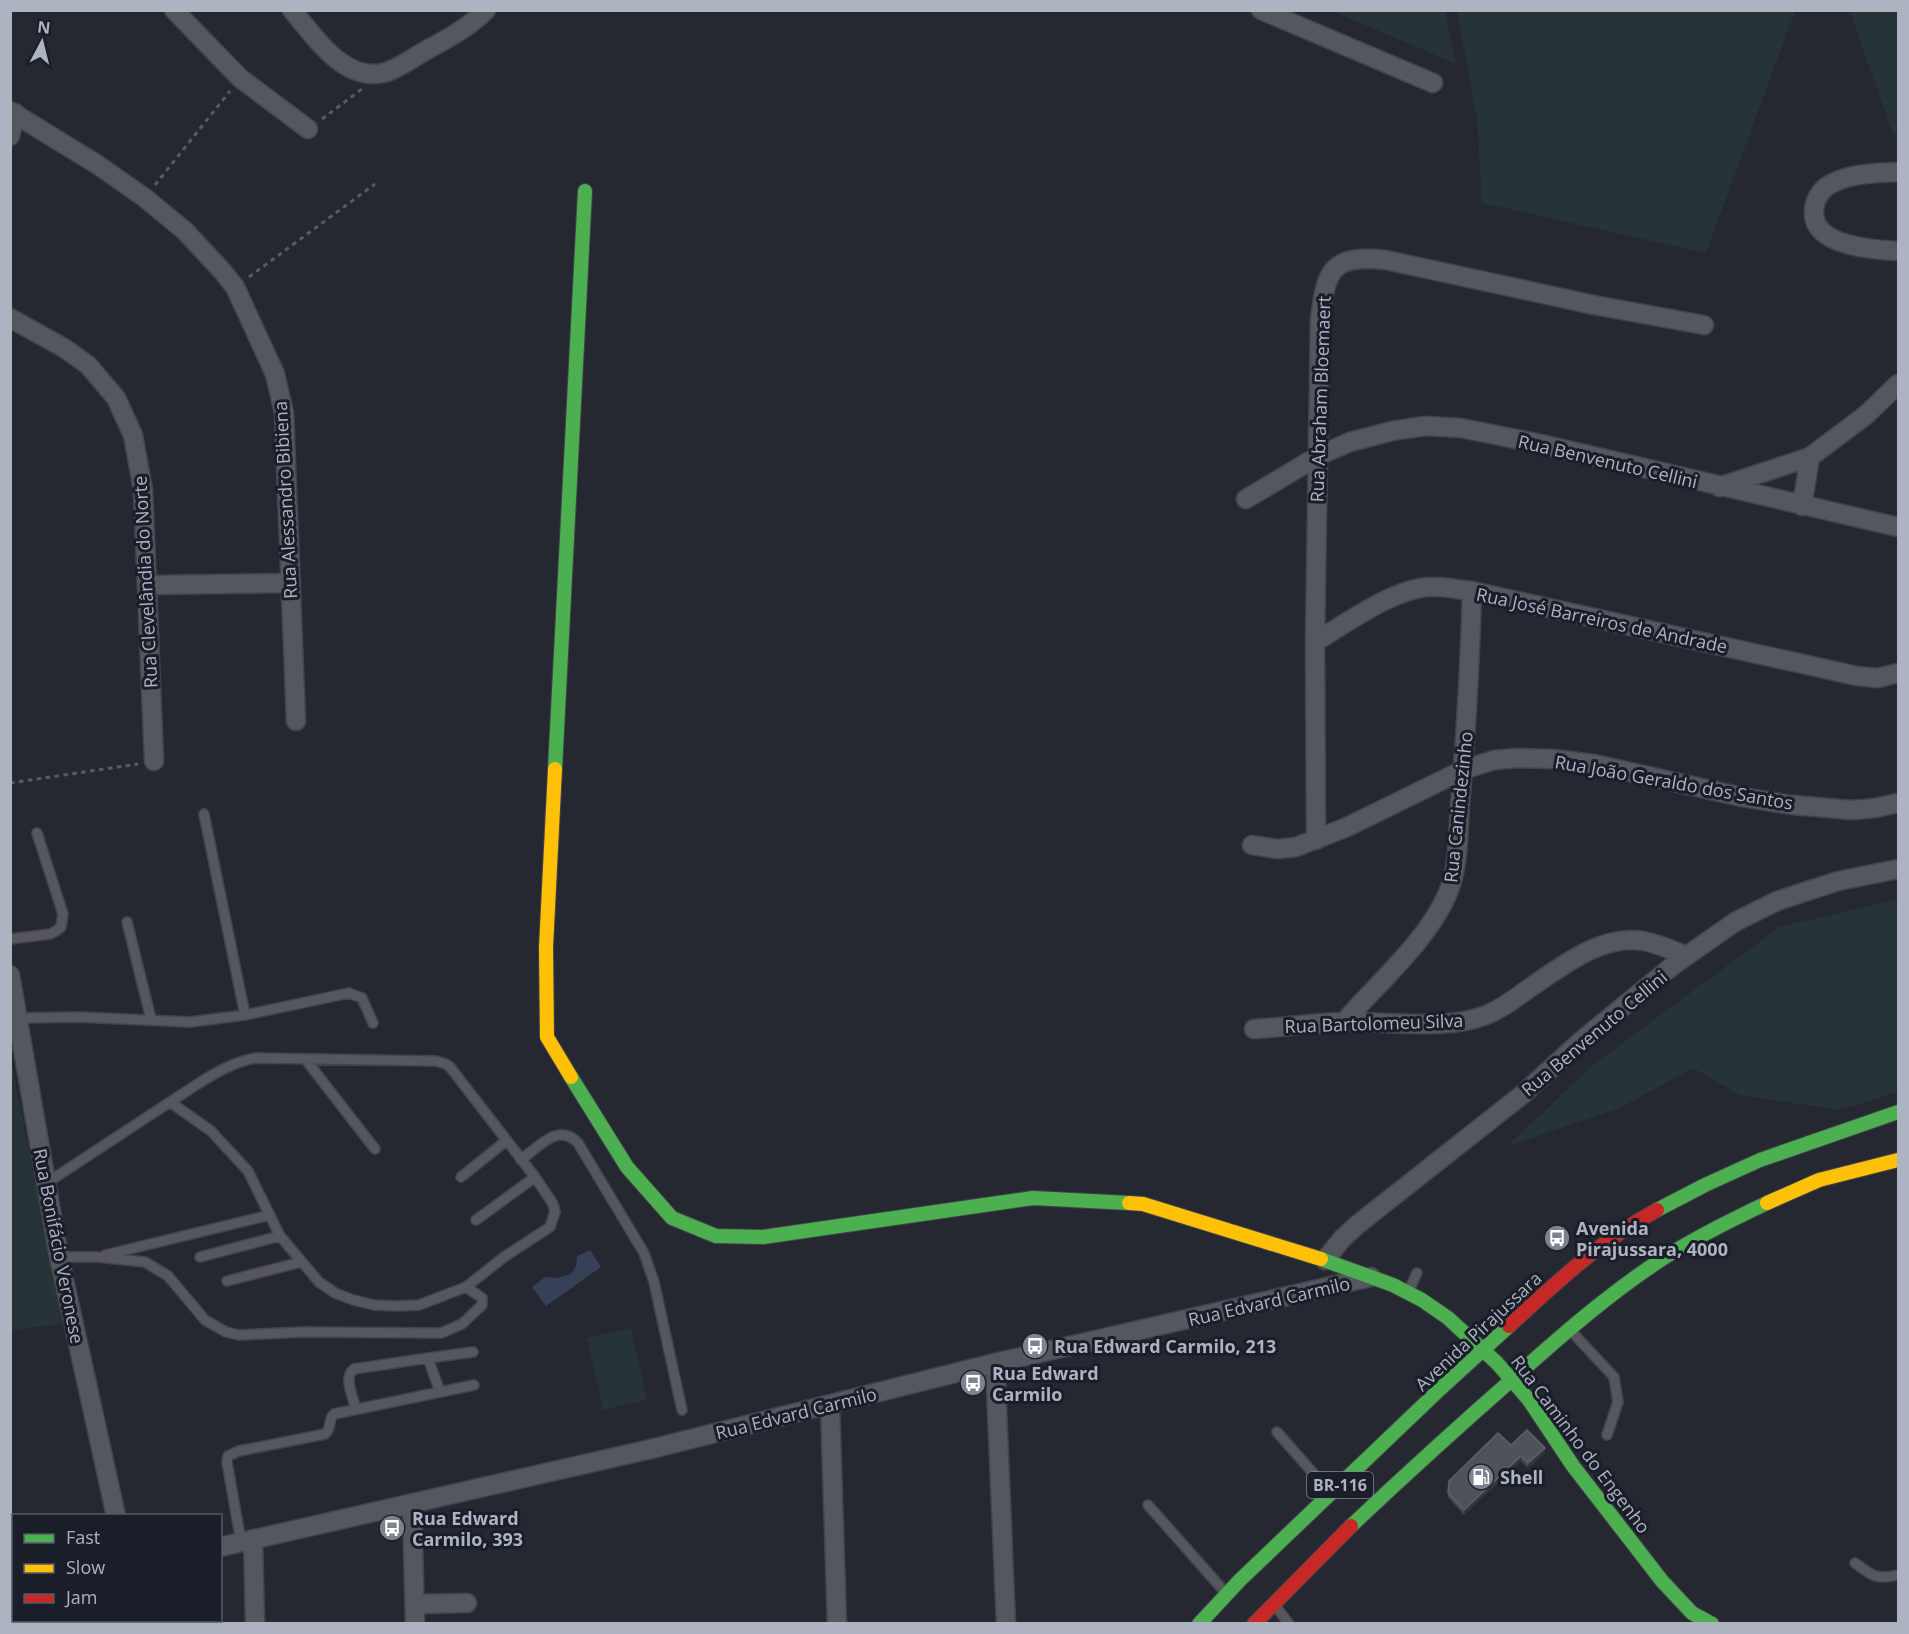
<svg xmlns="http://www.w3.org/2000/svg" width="1909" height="1634" viewBox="0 0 1909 1634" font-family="'Open Sans',sans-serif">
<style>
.green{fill:#263337}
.water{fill:#364158}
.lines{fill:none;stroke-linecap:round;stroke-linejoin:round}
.lane-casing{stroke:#42444a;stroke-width:12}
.street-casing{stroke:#42444a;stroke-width:21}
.fast-casing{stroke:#42444a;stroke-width:16}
.slow-casing{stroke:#42444a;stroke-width:16}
.jam-casing{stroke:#42444a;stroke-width:16}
.path{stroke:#585b62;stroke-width:3;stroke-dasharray:4.5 4.5;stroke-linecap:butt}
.lane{stroke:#55575e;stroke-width:9}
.street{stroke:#55575e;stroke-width:18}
.fast{stroke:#4caf50;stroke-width:14}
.slow{stroke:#ffc107;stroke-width:14}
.jam{stroke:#c62828;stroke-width:14}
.wall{fill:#43464d}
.shaded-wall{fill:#32353c}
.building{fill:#4f5259;stroke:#5e616a;stroke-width:1.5}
.labels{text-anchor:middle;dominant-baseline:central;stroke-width:6;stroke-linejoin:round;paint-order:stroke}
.shield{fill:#1a1e29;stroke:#828693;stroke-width:1.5}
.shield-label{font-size:16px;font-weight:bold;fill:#aeb3c1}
.street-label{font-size:18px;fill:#aeb3c1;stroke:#1a1e29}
.poi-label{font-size:18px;font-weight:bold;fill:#aeb3c1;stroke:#1a1e29;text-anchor:start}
</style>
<rect width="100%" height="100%" fill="#252830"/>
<!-- green -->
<path class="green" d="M1332 11H1445L1456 64Z
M1457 11H1795L1706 253 1482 203 1477 119Z
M1850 11H1898V132L1893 135Z
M1898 899V1092L1839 1110 1740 1095 1693 1068 1620 1108 1506 1147 1592 1066 1779 927Z
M11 1060 63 1324 11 1330H10Z
M631 1328 647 1400 603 1410 587 1338Z"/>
<!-- water -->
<path class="water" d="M590 1250 601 1267 546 1306 532 1287 545 1277 558 1278 571 1274 576 1266 577 1256Z"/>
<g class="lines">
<!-- lane casing -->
<g class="lane-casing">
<path id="lane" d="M204 814 245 1015
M127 922 151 1019
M10 939 50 934 56 931 61 927 63 914 37 833
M18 1018 79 1017 190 1022 245 1015 349 993 362 998 373 1023
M306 1060 375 1149
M170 1102 211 1131 248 1171 280 1236 319 1282 335 1293 353 1300 374 1305 400 1306 419 1305 466 1287
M521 1160C538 1147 559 1122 578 1143L644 1253 654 1282 682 1410
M461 1177 506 1141
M45 1184 196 1085C215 1073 233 1062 256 1058L436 1061 446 1064 450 1067 535 1177 553 1204 555 1212 550 1227 504 1257 466 1287 482 1298V1305L462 1324 441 1333 304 1332 239 1335 226 1332 205 1320 168 1276 145 1262 97 1257H59
M476 1220 535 1177
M105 1255 270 1215
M200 1257 280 1236
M227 1281 301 1262
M1409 1290 1417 1273
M1571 1331 1614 1377 1618 1402 1607 1435
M428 1358 473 1352
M356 1409C353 1397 343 1377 354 1369L428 1358 440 1392
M1277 1432 1329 1491
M1148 1505 1224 1591
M241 1542 227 1462 228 1456 239 1451 325 1434C332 1428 328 1419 334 1414L474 1385
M1855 1563C1872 1576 1877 1580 1898 1575
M1277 1608 1289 1624"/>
</g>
<!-- street casing -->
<g class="street-casing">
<path id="street" d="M174 10 240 78 308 129
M292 10C315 37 343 81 383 73 397 70 412 58 425 51 447 39 468 28 486 10
M1261 10 1433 83
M10 111 98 165 145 198 185 231 223 272 235 287 275 374 284 413 296 721
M10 136 15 113
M1898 172C1875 173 1846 173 1826 187 1819 193 1814 202 1814 211 1811 246 1875 250 1898 251
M10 318 64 348 88 365 116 398 133 435 143 490 154 761
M1719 487 1810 457 1866 415 1898 384
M1246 499 1318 456 1350 442 1392 431 1425 426 1461 428 1541 444 1898 527
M1802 506 1810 457
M148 585 291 583
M1315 642C1345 624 1396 587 1431 587 1444 586 1459 590 1472 591L1857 676 1878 678 1898 673
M1316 840 1315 642 1320 320C1326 270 1331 254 1386 260L1594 305 1704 325
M1252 845 1277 849 1296 847 1347 827 1463 770 1494 760 1516 758 1553 759 1594 764 1742 797 1792 805 1852 810 1875 808 1898 803
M10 975 59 1257 116 1516
M1344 1022C1377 984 1427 941 1447 895 1459 868 1458 834 1460 805 1466 734 1470 663 1472 591
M1254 1029C1284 1027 1315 1023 1345 1022 1387 1021 1448 1031 1486 1015 1501 1009 1515 999 1528 989 1561 967 1601 934 1643 941 1659 944 1672 950 1687 956
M1325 1260 1342 1239 1357 1225 1523 1094 1581 1041 1675 964 1735 922 1777 901 1838 881 1898 869
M995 1363 1006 1624
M830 1405 837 1624
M412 1503 415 1624
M253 1539 255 1624
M220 1547 651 1449 995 1363 1371 1277
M415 1604 467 1603
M29 1624 34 1620"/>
</g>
<!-- fast casing -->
<g class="fast-casing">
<path id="fast" d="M555 769 585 191
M571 1077 627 1167 672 1218 716 1236 763 1237 1033 1198 1129 1203
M1657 1210 1705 1185 1760 1160 1898 1112
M1321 1259 1393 1285 1422 1300 1448 1318 1497 1363 1529 1400 1573 1466 1662 1581 1692 1613 1712 1624
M1351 1526C1405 1475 1460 1425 1516 1376 1563 1334 1610 1293 1662 1259 1696 1237 1731 1220 1767 1203
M1199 1624 1240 1580 1439 1390 1509 1326"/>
</g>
<!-- slow casing -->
<g class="slow-casing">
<path id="slow" d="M555 769 546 947 547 1037 571 1077
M1129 1203 1143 1204 1321 1259
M1767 1203 1819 1180 1898 1160"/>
</g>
<!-- jam casing -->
<g class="jam-casing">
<path id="jam" d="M1509 1326C1556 1283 1601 1240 1657 1210
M1254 1624 1351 1526"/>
</g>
<!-- path -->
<path class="path" d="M322 119 362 89
M155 185 230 91
M249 277 375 184
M10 783 138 764"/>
<!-- lane -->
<use href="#lane" class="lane"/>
<!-- street -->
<use href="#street" class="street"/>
<!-- fast -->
<use href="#fast" class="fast"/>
<!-- slow -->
<use href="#slow" class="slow"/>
<!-- jam -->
<use href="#jam" class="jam"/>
</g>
<!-- wall -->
<path class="wall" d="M1511 1445 1545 1453 1528 1468 1521 1461 1464 1515 1448 1497V1493Z"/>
<!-- shaded-wall -->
<path class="shaded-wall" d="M1545 1448V1453L1528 1468V1463Z
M1521 1456V1461L1464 1515V1510Z"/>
<!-- building -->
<path class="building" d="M1527 1430 1545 1448 1528 1463 1521 1456 1464 1510 1448 1493 1449 1481 1498 1433 1511 1445Z"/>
<!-- icons -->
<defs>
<g id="bus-disc" transform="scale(1.35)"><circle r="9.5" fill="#7e828e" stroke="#1a1e29"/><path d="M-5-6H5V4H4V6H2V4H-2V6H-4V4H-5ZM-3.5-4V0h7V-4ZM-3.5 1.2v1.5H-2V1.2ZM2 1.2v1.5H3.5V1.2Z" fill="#fff"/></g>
<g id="fuel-disc" transform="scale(1.35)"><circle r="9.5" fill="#7e828e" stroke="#1a1e29"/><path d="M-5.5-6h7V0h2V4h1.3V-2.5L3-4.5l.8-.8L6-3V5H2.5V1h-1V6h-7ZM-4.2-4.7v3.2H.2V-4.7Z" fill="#fff"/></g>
</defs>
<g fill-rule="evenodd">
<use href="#bus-disc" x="1557" y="1238"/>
<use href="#bus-disc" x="1035" y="1346"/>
<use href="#bus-disc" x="973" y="1383"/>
<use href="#fuel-disc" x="1481" y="1477"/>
<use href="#bus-disc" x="392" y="1528"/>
</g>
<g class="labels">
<!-- shield labels -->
<rect class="shield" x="1307" y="1472" width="66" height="26" rx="4.5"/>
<g class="shield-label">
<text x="1340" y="1485">BR-116</text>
</g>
<!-- street labels -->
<g class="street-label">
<text transform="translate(1320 399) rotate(-88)">Rua Abraham Bloemaert</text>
<text transform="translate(1608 461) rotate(13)">Rua Benvenuto Cellini</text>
<text transform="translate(285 500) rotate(-93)">Rua Alessandro Bibiena</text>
<text transform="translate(145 582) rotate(-93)">Rua Clevelândia do Norte</text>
<text transform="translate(1602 620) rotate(12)">Rua José Barreiros de Andrade</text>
<text transform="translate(1674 782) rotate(10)">Rua João Geraldo dos Santos</text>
<text transform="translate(1458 807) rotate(-84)">Rua Canindezinho</text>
<text transform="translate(1374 1023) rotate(-2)">Rua Bartolomeu Silva</text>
<text transform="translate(1594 1033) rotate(-40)">Rua Benvenuto Cellini</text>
<text transform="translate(59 1246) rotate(79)">Rua Bonifácio Veronese</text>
<text transform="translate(1269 1301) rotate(-13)">Rua Edvard Carmilo</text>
<text transform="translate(1478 1331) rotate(-43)">Avenida Pirajussara</text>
<text transform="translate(796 1413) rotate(-14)">Rua Edvard Carmilo</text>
<text transform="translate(1581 1444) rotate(53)">Rua Caminho do Engenho</text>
</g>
<!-- poi labels -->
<g class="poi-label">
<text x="1576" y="1228">Avenida<tspan x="1576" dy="21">Pirajussara, 4000</tspan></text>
<text x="1054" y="1346">Rua Edward Carmilo, 213</text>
<text x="992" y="1373">Rua Edward<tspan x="992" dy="21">Carmilo</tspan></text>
<text x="1500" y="1477">Shell</text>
<text x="412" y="1518">Rua Edward<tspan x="412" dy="21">Carmilo, 393</tspan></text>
</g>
</g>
<!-- border -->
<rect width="1909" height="1634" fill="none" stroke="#aeb3c1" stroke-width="24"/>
<!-- legend -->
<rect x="12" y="1514" width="210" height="108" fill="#1a1e29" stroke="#555a66" stroke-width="1.5"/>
<rect x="24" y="1534" width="30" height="9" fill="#4caf50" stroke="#555a66" stroke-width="1.5"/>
<text x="66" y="1544" font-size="18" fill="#aeb3c1">Fast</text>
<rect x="24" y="1564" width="30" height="9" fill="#ffc107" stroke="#555a66" stroke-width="1.5"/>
<text x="66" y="1574" font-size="18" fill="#aeb3c1">Slow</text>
<rect x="24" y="1594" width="30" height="9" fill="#c62828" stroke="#555a66" stroke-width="1.5"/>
<text x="66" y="1604" font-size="18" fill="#aeb3c1">Jam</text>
<!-- north arrow -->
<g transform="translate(42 42) rotate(7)" stroke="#1a1e29" stroke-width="4.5" paint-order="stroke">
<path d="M0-4.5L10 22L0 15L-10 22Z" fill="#aeb3c1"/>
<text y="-9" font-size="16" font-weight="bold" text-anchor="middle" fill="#aeb3c1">N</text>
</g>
</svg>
